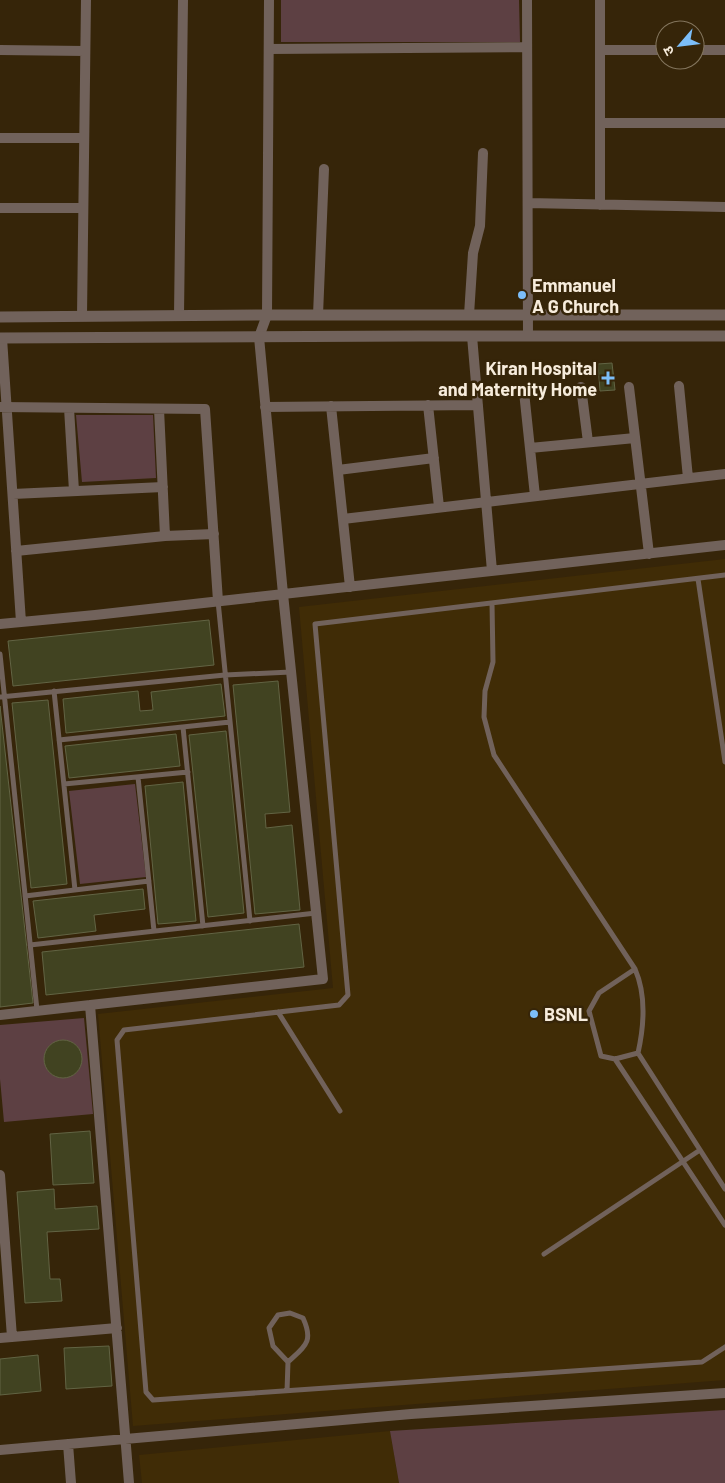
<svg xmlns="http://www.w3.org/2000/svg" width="725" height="1483" viewBox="0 0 725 1483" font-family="Barlow,'Noto Sans Devanagari',sans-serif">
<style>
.built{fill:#402c06}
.green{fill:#5d4043}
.building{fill:#414321;stroke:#626444}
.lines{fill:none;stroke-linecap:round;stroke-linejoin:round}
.service{stroke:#71625b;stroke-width:5}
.minor{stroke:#71625b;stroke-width:10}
.tertiary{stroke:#71625b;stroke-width:11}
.poi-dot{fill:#7cbef9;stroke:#362509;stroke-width:2}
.labels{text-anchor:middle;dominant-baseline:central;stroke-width:5;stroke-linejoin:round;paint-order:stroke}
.poi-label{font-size:18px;font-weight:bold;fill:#f7ecdc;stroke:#362509;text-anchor:start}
</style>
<rect width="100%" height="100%" fill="#362509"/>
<!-- built -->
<path class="built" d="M725 559V1380L133 1426 98 1014 333 988 299 607Z
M390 1431 399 1483H142L139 1455Z"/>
<!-- green -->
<path class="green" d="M281 0H519L520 42H281Z
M76 415H153L156 478 82 482Z
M135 784 146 877 80 884 69 791Z
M84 1018 93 1114 4 1122 0 1079V1025Z
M725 1410V1483H399L390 1431Z"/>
<!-- building -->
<path class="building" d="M612 363 615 390 600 391 598 364Z
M209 620 214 665 13 686 8 641Z
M278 681 290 812 265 814 266 828 292 825 300 910 255 914 233 685Z
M221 684 225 716 66 733 63 699 138 691 140 711 153 710 151 692Z
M48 700 67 884 31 888 12 703Z
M0 706 33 1003 0 1007Z
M226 731 244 913 208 917 189 735Z
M176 734 180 766 69 778 65 746Z
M183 782 196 921 158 924 145 786Z
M143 889 145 909 94 915 96 931 38 938 33 901Z
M299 924 304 967 46 995 42 952Z
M44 1059a19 19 0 1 1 38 0a19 19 0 1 1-38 0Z
M90 1131 94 1183 53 1185 50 1134Z
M54 1189 55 1209 97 1206 99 1229 47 1232 50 1279H60L62 1301 25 1303 17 1192Z
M109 1346 112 1386 66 1389 64 1348Z
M38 1355 41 1391 0 1395V1359Z"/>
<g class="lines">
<!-- service -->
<path class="service" d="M725 575 315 624 348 995 339 1005 124 1030 117 1040 146 1392 153 1400 702 1362 725 1347
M698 579 725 762
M218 601 250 921
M492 603 493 662 485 691 484 717 494 755 635 969
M0 654 37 1010
M54 691 75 890
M0 697 225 675 291 672
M183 727 203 926
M59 740 230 722
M138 777 154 931
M64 784 188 772
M25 896 149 881
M30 945 316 913
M635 969C646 994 644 1026 638 1053L615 1059 601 1056 589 1011 599 993Z
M278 1012 340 1111
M638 1053 725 1189
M615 1059 725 1225
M544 1254 700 1150
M287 1391 288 1362 273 1346 269 1328 278 1315 290 1313 303 1318C314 1342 305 1346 288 1362"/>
<!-- minor -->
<path class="minor" d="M527 0 528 336
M269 49 527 47
M0 50 85 51
M600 50H665
M695 50H725
M600 123H725
M0 138H84
M528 203 725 207
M600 205V0
M0 208H83
M179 315 183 0
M318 315 324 169
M469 315 473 253 480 226 483 153
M82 316 86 0
M472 336 492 571
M2 338 21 622
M679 386 688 478
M581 387 588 442
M629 387 649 554
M524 392 535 496
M428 405 439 507
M331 406 350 587
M0 407 205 409 218 601
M265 407 478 405
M69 408 74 491
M159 409 165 536
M530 448 635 438
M338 470 434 458
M13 494 163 487
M343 519 725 474
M16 551 165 536 214 534
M0 624 95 615 725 545
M90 1005 129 1483
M0 1015 323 979 283 594 259 337 267 315 269 0
M0 1175 12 1337
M0 1338 117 1328
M68 1444 71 1483
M0 1450 411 1414 725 1393"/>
<!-- tertiary -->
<path class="tertiary" d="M0 317 267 315H725
M0 338 420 336H725"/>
</g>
<!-- markers -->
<g class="poi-dot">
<circle cx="522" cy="295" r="5"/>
<path d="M605.5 370.5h5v5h5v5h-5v5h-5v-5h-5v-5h5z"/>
<circle cx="534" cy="1014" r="5"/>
</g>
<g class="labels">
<!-- poi labels -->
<g class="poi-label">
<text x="532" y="285">Emmanuel<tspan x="532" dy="21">A G Church</tspan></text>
<text x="597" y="368" text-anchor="end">Kiran Hospital<tspan x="597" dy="21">and Maternity Home</tspan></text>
<text x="544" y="1014">BSNL</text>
</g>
</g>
<!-- north arrow -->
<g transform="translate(680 45) rotate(242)"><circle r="24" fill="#362509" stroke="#83755d"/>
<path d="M0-4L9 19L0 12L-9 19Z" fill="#7cbef9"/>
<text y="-8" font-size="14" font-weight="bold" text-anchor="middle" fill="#f7ecdc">उ</text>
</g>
</svg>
